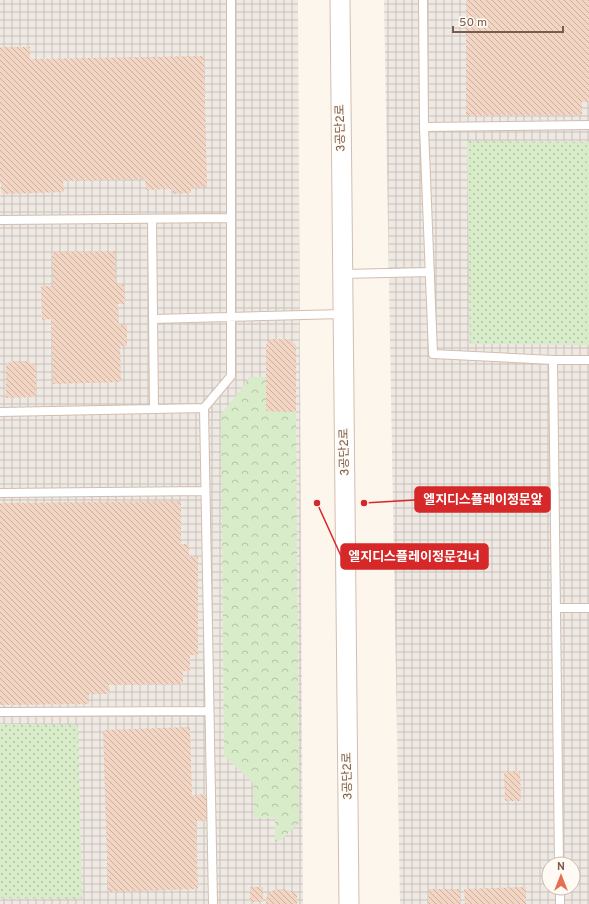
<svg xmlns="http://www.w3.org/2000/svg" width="589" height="904" viewBox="0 0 589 904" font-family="Overpass,'Noto Sans KR',sans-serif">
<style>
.industrial{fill:url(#industrial-grid);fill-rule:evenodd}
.grass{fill:url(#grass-dots)}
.park{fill:url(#park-crowns)}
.building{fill:url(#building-back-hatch)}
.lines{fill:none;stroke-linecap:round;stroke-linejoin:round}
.service-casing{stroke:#d1beb0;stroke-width:10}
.tertiary-casing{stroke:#d1beb0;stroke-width:21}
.service{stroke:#fff;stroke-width:8}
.tertiary{stroke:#fff;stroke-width:19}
.labels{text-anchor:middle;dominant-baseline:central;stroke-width:3;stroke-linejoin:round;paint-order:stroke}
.street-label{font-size:12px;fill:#7a5c4d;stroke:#fffaf3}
.leader{fill:none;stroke:#d62828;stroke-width:1.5}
.callout-dot{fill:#d62828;stroke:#fffaf3;stroke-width:1.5}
.callout{fill:#d62828;stroke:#d62828;stroke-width:1.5}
.callout-label{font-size:13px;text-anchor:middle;font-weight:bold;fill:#fff}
</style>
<defs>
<pattern id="industrial-grid" width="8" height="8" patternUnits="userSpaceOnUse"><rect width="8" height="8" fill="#efe9e4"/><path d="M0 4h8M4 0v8" fill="none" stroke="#c7c0bb"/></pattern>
<pattern id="grass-dots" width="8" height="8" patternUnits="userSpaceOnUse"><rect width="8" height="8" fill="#d8ecc9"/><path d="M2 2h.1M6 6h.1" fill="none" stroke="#b4c2a5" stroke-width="1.8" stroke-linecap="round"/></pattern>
<pattern id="park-crowns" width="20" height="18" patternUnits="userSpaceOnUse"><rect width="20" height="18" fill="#d8ecc9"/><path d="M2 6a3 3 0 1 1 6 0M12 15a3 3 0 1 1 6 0" fill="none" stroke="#b4c2a5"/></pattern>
<pattern id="building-back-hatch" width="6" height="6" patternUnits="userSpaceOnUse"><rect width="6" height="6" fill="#f3d5c3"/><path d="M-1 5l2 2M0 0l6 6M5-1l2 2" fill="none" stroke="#cab0a1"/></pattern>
</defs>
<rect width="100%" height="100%" fill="#fdf6ec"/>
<!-- industrial -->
<path class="industrial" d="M0 0H298L303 904H0Z
M384 0H589V904H400ZM549 864H573V888H549Z"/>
<!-- grass -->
<path class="grass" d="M467 141 589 142V345L470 344Z
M0 724 78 725 82 899 0 898Z"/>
<!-- park -->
<path class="park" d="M249 377H266V411L296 412 299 823 281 840 275 841V818H254L253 783 224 756 221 414C231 401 241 391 249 377Z"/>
<!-- building -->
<path class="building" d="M466 0H589V102H582V115L466 116Z
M0 47H30V59L204 56 207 187 191 188V193L173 194V189L146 190 145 179 63 181 64 192 2 194 1 183H0Z
M115 251 116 284H124L125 304H118L119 325H127V346H120L121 382 53 384 51 319 42 320 41 286H53L52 252Z
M270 339H288L296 345V412L266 411V345Z
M12 361H27L36 366V397L6 398V364Z
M181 501V544H189V557H198V655H190V671H183V684L109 685 110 694H89V704L0 705V503Z
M190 727 192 795 208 794V820L196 821 198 889 108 892 103 730Z
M504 771H520L521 801H505Z
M250 887H263V902H250Z
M526 887V904H465L464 889Z
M282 889 291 891 297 895V904H266V898L270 892 274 890Z
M429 889H460V904H428Z"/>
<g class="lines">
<!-- service casing -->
<g class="service-casing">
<path id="service" d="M423 0 424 127 433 354 553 360H589
M424 127 589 125
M152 219 154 409
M0 220 231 218
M343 274 430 272
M153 319 343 314
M553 360 559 864
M0 412 204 408
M0 493 205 491
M556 608H589
M0 712 209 711
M560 888V904
M213 904 204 408 231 376V0"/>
</g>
<!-- tertiary casing -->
<g class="tertiary-casing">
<path id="tertiary" d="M340 0 349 904"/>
</g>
<!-- service -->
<use href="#service" class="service"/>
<!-- tertiary -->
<use href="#tertiary" class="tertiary"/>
</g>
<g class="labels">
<!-- street labels -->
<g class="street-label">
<text transform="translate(341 128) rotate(-91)">3공단2로</text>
<text transform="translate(345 452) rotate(-91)">3공단2로</text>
<text transform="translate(348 776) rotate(-91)">3공단2로</text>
</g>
</g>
<!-- callouts -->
<path class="leader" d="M364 503L415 500M317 503L341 556"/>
<g class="callout-dot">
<circle cx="364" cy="503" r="4"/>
<circle cx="317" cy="503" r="4"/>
</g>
<g class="callout">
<rect x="415" y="487" width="135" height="25" rx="4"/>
<rect x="341" y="544" width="147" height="25" rx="4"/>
</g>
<g class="callout-label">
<text x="483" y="504">엘지디스플레이정문앞</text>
<text x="414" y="561">엘지디스플레이정문건너</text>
</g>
<!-- north arrow -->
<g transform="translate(561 876)"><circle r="19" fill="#fffaf3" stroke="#cabbb1"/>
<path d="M0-3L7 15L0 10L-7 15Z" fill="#e76f51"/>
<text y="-6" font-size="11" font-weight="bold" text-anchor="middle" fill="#7a5c4d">N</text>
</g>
<!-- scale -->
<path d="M453 26v6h110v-6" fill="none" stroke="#7a5c4d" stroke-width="2"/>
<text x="459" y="26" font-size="12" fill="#7a5c4d" stroke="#fffaf3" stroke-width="3" paint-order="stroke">50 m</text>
</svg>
